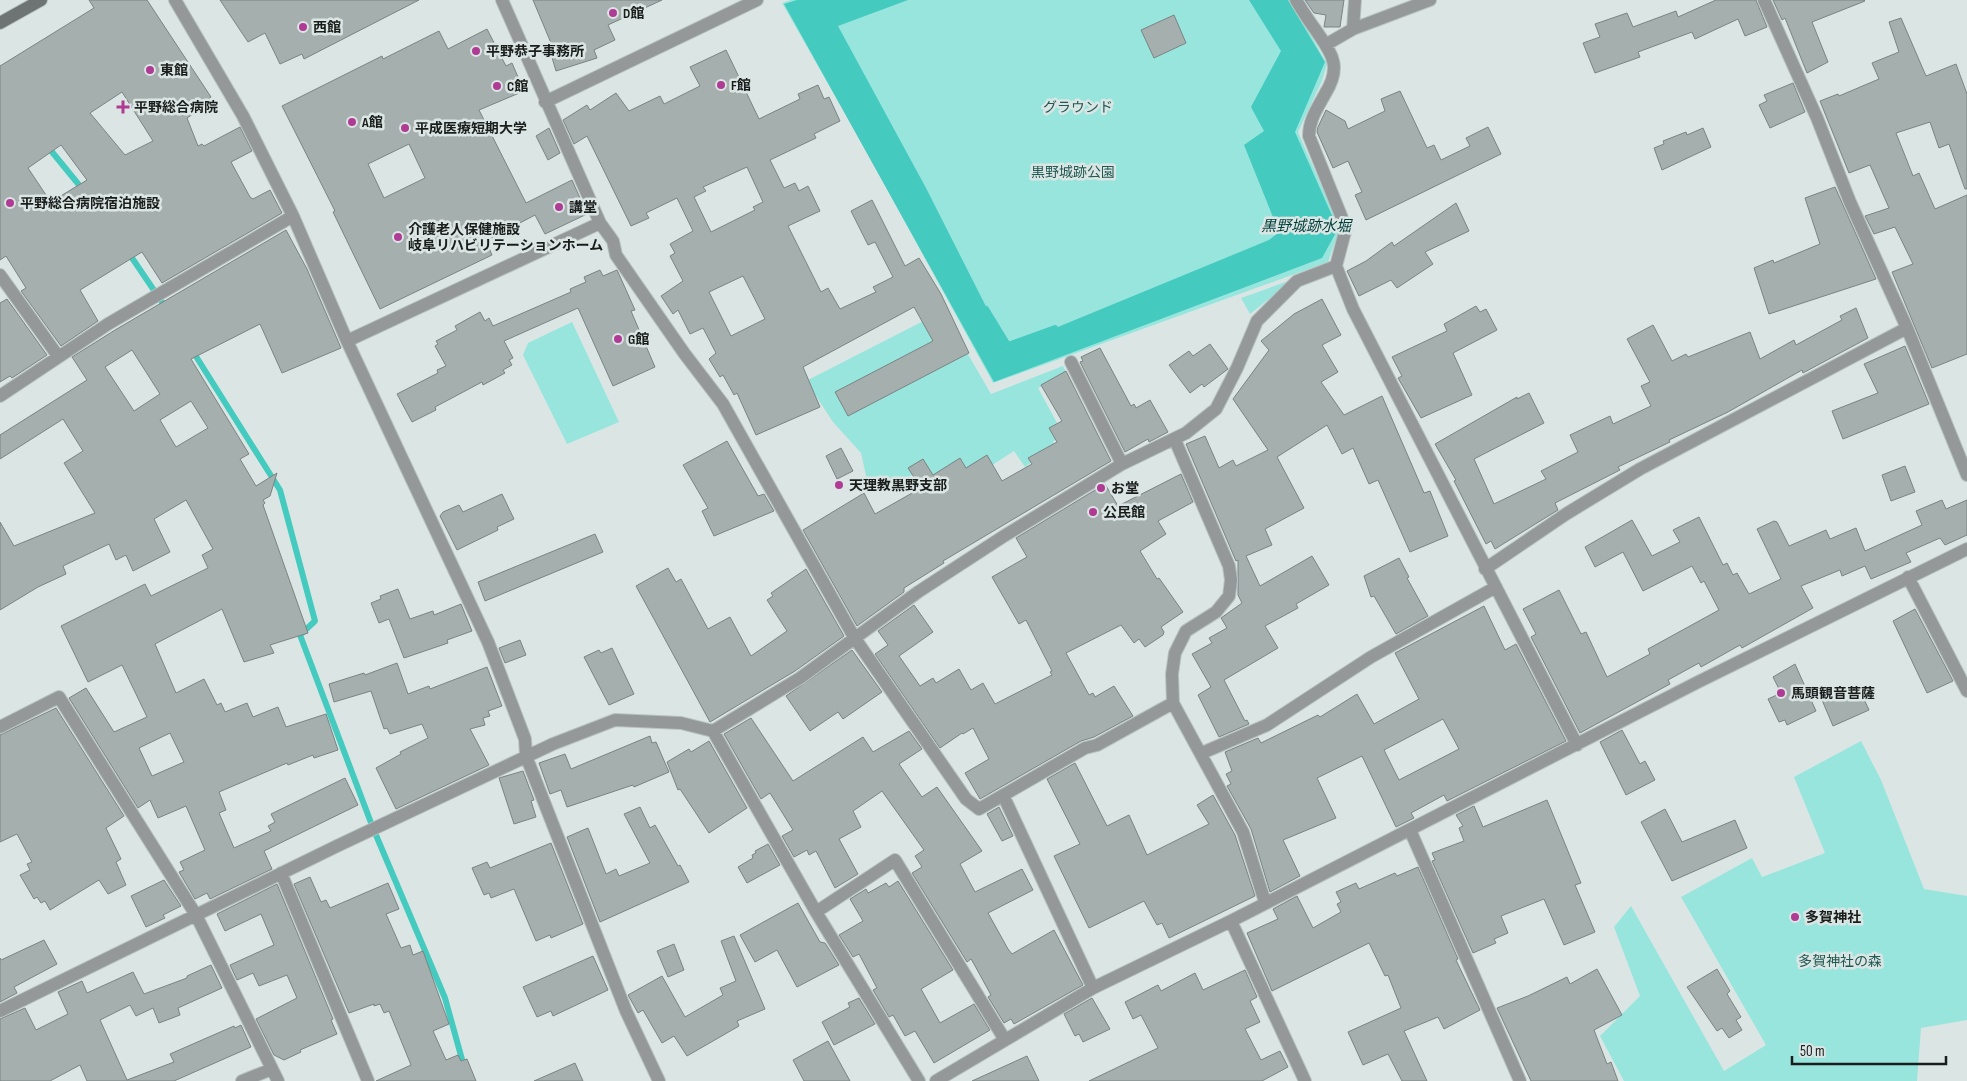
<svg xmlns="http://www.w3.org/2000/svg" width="1967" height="1081" viewBox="0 0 1967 1081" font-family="'Sofia Sans Condensed','Noto Sans JP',sans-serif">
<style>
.green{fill:#98e5dd}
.water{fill:#45cabf}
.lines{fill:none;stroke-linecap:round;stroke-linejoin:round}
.stream{stroke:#45cabf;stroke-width:6}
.building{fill:#a5afae;stroke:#7a8483;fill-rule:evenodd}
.street-casing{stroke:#b8c2c0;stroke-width:14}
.secondary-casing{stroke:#b8c2c0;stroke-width:14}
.street{stroke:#949898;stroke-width:12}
.secondary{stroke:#6e7474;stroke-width:12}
.poi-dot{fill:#af3b95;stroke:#dbe6e4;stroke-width:2}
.labels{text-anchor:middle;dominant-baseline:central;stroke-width:5;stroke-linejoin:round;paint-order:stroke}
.poi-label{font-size:14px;font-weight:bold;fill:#191d1c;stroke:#dbe6e4;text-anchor:start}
.park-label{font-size:14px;fill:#225954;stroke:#dbe6e4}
.water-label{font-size:15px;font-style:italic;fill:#003d39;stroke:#dbe6e4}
</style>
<rect width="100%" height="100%" fill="#dbe6e4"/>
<!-- green -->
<path class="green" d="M791 0H1292L1327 64 1322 81 1298 132 1340 228 1328 262 993 383 859 138 782 3Z
M1294 279 1250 314 1241 298Z
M943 311 991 394 1063 366 1068 376 1038 388 1062 432 1053 442 1065 466 1043 454 1025 467 1014 451 977 475 938 485 928 468 870 494 861 453 833 422 806 381Z
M572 322 619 422 567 444 523 355 528 343Z
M1861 741 1881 780 1924 889 1967 896V1020L1921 1028 1917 1081H1624L1600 1036 1640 996 1614 927 1631 906 1724 1071 1766 1045 1681 897 1752 858 1762 877 1825 853 1794 777Z"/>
<!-- water -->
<path class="water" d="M797 0H908L838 26 926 188 1007 348 1269 240 1279 232 1244 145 1264 131 1251 107 1281 51 1249 0H1288L1325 62 1295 132 1338 229 1322 258 994 382 784 4Z"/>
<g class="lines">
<!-- stream -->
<path class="stream" d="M48 147 84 191
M128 252 166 308
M986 309 1008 345 1055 328
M192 350 280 490 315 621 300 635 373 828 445 998 468 1081"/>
</g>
<!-- building -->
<path class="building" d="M89 0H147L211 97 208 99 210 103 187 118 198 146 202 144 204 146 240 127 252 151 231 162 250 197 253 199 270 190 282 213 162 283 142 252 80 290 98 321 61 346 21 291 26 288 6 256 0 260V66L94 8ZM122 92 153 141 125 155 90 113ZM61 145 87 180 54 200 53 199 50 201 28 168Z
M220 0H419L304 59 302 54 280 64 265 33 248 42Z
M533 0H662L608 25 615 40 594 50 597 58 556 71 548 44 551 43Z
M1305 0H1344L1340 27H1324L1326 15 1314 13Z
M1716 0H1756L1767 27 1745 36 1738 19 1695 39 1692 32 1638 52 1640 57 1595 73 1583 43 1600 37 1595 24 1627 13 1633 27 1676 11 1678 17Z
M1773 0H1864L1865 1 1812 22 1828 62 1807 73 1785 18 1782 20Z
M1174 15 1186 43 1154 58 1141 30Z
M1901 18 1926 76 1956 64 1967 94V189H1965L1949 144 1939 148 1930 122 1896 133 1913 176 1919 173 1935 209 1967 195V354L1932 368 1892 272 1913 264 1895 227 1874 234 1865 216 1889 208 1870 165 1849 173 1820 101 1838 94 1839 96 1879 79 1872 63 1899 52 1889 22Z
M487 29 506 66 512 63 524 91 479 110 526 203 572 180 587 214 545 234 535 215 486 241 492 255 380 309 333 212 335 211 282 106 382 56 383 59 439 31 448 49ZM409 144 425 178 384 198 368 164Z
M726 50 759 119 800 99 798 94 818 85 824 99 829 97 840 121 814 134 816 138 770 160 784 188 795 183 799 191 808 186 820 211 788 226 821 292 828 288 840 309 876 292 873 287 893 277 875 242 868 245 851 211 872 200 905 266 919 258 941 294 969 353 848 416 835 392 933 341 914 307 803 367 820 407 756 435 737 393 734 395 723 375 720 377 709 359 716 353 703 328 690 334 678 310 673 314 661 296 683 281 670 256 675 253 670 244 693 231 677 198 646 213 649 218 631 226 587 136 574 144 563 120 587 105 590 110 616 93 629 111 660 96 664 104 700 86 690 67ZM747 167 763 202 753 207 755 210 711 232 694 197 706 191 703 187ZM743 276 765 319 731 336 709 292Z
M1793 83 1805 112 1770 128 1759 105 1767 101 1764 95Z
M1400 91 1427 148 1434 145 1441 160 1470 146 1466 138 1488 127 1501 154 1366 220 1355 195 1362 192 1348 161 1333 168 1317 132 1318 127 1326 110 1345 121 1348 129 1385 111 1381 99Z
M549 128 560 153 548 160 536 136Z
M1703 128 1711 147 1662 170 1654 148 1664 144 1663 141 1686 132 1687 135Z
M1835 187 1876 279 1769 314 1754 268 1773 260 1774 263 1820 244 1805 198Z
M1456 203 1469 231 1425 252 1433 264 1397 288 1391 280 1359 296 1347 271 1366 261 1392 242 1394 246Z
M286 230 307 269 341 348 282 373 260 324 191 359 249 454 240 459 256 486 277 473 270 496 263 500 265 503 263 505 308 633 270 645 274 653 244 662 222 609 155 644 176 693 204 679 217 705 221 703 225 712 247 703 253 717 278 707 286 727 326 714 338 750 314 758 313 755 288 765 287 763 219 792 226 810 219 813 234 848 271 831 268 826 275 822 271 814 345 778 358 805 264 851 272 869 210 899 207 893 195 899 179 872 184 870 180 862 205 850 186 806 158 818 150 800 138 808 69 698 86 688 114 732 147 717 122 665 88 682 61 626 145 584 151 596 208 568 202 555 213 549 186 500 154 519 170 552 133 571 126 555 116 560 109 544 63 566 66 574 38 587 0 610V522L14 546 95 513 64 463 83 451 63 419 0 459V435L87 380 72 357 115 330ZM132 350 160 394 134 411 105 367ZM191 401 208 428 176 447 160 420ZM170 733 184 762 152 776 139 748Z
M600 270 603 276 617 270 618 272 635 310 631 311 655 367 613 386 578 308 504 341 513 358 509 360 512 365 503 370 505 373 483 385 482 382 435 407 436 410 412 422 397 394 438 373 437 370 446 366 435 346 438 344 436 341 457 330 455 326 480 312 485 321 489 318 493 326 571 292 570 289 586 282 584 277Z
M7 299 47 355 12 378 10 376 0 382V303Z
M1322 299 1341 335 1322 345 1338 372 1321 382 1344 415 1382 396 1424 493 1430 491 1448 536 1410 552 1378 480 1369 484 1353 448 1342 454 1327 425 1277 457 1304 508 1265 529 1272 545 1246 556 1260 586 1312 556 1329 585 1296 604 1298 608 1265 626 1278 648 1224 680 1245 721 1247 720 1249 724 1219 737 1198 695 1211 687 1192 654 1212 643 1209 638 1227 628 1221 618 1242 603 1238 595V560L1236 561 1186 444 1205 436 1219 468 1233 460 1236 466 1268 450 1233 399 1269 350 1261 341 1294 314Z
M1476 306 1480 312 1486 309 1497 330 1453 353 1472 395 1421 418 1398 378 1402 376 1392 357 1447 331 1444 324Z
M1856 308 1868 338 1803 373 1802 370 1728 412 1669 440 1670 442 1618 467 1620 470 1555 503 1558 510 1495 549 1491 541 1486 544 1454 481 1456 480 1435 444 1517 397V399L1529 393 1544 423 1474 459 1494 504 1546 479 1541 471 1578 452 1570 435 1610 416 1613 424 1651 406 1641 386 1650 382 1627 339 1653 325 1672 361 1686 354 1688 357 1750 332 1760 359 1794 340 1796 345 1842 320 1840 316Z
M1210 344 1228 369 1204 387 1202 384 1190 393 1169 365 1189 351 1193 356Z
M1905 346 1929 404 1843 439 1832 411 1878 393 1864 364Z
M1100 348 1131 406 1134 404 1136 408 1150 400 1168 432 1149 442 1148 439 1125 452 1080 362 1083 361 1081 357Z
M1066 371 1111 461 943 561 944 563 904 588V592L857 626 803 530 864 493 875 514 921 488 908 468 923 459 933 475 960 458 966 468 987 455 1002 481 1032 464 1028 458 1057 442 1049 428 1062 421 1041 385Z
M727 441 758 496 764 494 774 511 714 536 702 511 708 508 683 465Z
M841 448 853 471 837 479 826 456Z
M1905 466 1915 492 1891 501 1882 475Z
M1181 474 1193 502 1158 521 1166 534 1140 551 1157 579 1159 578 1183 612 1161 627 1164 632 1163 635 1145 647 1139 639 1134 643 1121 625 1066 653 1089 695 1093 693 1095 697 1114 686 1133 716 1094 737 1081 741 980 799 965 773 989 759 973 728 963 734 962 733 940 748 875 654 888 645 878 631 914 605 933 632 899 656 920 686 933 678 936 683 959 669 971 690 983 683 995 704 1052 675 1050 672 1052 671 1026 620 1019 624 992 577 1027 557 1016 538 1105 484 1118 506Z
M502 494 514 519 497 527 498 530 457 550 440 516 443 512 459 505 463 512Z
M1942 500 1946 509 1967 500V535L1945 545 1940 538 1906 553 1911 562 1871 579 1865 566 1842 576 1840 570 1801 586 1813 608 1742 648 1740 645 1701 667 1699 663 1668 680 1670 684 1580 733 1531 637 1536 634 1523 609 1559 590 1581 634 1586 632 1607 677 1650 654 1648 649 1719 610 1704 581 1701 583 1692 566 1643 591 1623 552 1595 567 1585 547 1632 520 1652 556 1680 542 1673 530 1699 517 1723 565 1727 563 1733 575 1737 573 1749 594 1781 579 1757 529 1774 521 1777 522 1789 546 1826 530 1830 539 1856 528 1865 551 1922 525 1916 511Z
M595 534 603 552 485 601 478 582Z
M1399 558 1409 577 1407 578 1428 616 1396 634 1374 596 1371 597 1364 576Z
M668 568 676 582 681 579 708 629 730 617 751 656 787 631 767 600 773 596 771 593 806 569 844 636 795 671 710 722 636 586Z
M398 589 410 619 433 611 434 615 461 604 472 631 447 640 448 643 404 658 389 619 379 623 371 603 381 599 380 596Z
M1484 606 1505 650 1516 644 1566 741 1447 801 1444 795 1411 813 1414 818 1396 827 1362 756 1317 778 1336 818 1283 840 1300 876 1270 892 1251 829 1227 786 1231 784 1226 774 1232 771 1225 752 1258 738 1261 743 1318 715 1320 717 1357 694 1374 724 1419 699 1395 653ZM1443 719 1459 749 1399 780 1384 750Z
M1915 609 1953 681 1927 693 1893 621Z
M520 640 526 655 505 663 499 648Z
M612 648 634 694 609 705 584 657 599 650 601 653Z
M852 650 882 692 843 719 838 712 810 731 786 696Z
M397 663 408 694 429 686 430 689 487 667 502 706 488 711 490 716 483 718 485 725 470 729 489 765 396 809 376 768 401 754 400 752 428 738 422 724 390 734 387 728 384 729 371 691 334 702 329 684 364 673 365 675Z
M1795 664 1816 711 1787 725 1785 720 1779 722 1768 699 1781 693 1773 677Z
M1857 684 1869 710 1833 726 1822 700Z
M56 708 124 816 106 828 121 859 116 862 126 885 108 894 99 880 50 910 45 901 41 903 37 897 34 899 20 875 30 870 27 864 32 862 17 834 0 842V735Z
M751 718 793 781 863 737 873 752 909 731 922 749 899 764 922 797 937 787 982 851 960 864 975 892 1022 869 1033 890 988 913 1008 949 1012 954 1054 930 1083 985 1014 1024 1011 1019 1004 1023 988 997 991 995 974 964 971 959 967 962 912 873 922 867 915 856 924 850 882 791 853 811 861 827 839 839 858 874 835 888 816 851 809 855 807 850 794 857 782 836 793 830 770 793 761 799 724 734Z
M1622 730 1640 764 1645 761 1655 780 1626 795 1600 742Z
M650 736 652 743 656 742 669 772 634 787 633 785 567 807 561 790 550 794 539 763 565 754 571 769Z
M709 741 747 808 709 833 680 789 678 790 667 762 689 749 691 752Z
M1075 763 1107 826 1129 815 1147 855 1209 824 1197 805 1213 795 1235 835 1255 896 1169 938 1162 923 1157 925 1144 901 1089 928 1054 856 1080 844 1047 779Z
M523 771 534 800 531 801 536 817 514 824 499 778Z
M1547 800 1581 883 1575 885 1595 932 1564 945 1544 899 1501 916 1508 933 1494 939 1496 943 1473 953 1432 861 1435 860 1432 853 1464 841 1459 828 1463 826 1456 815 1474 806 1483 827Z
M640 807 650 828 655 825 678 866 680 865 689 882 600 922 567 837 588 828 606 874 616 869 619 876 650 863 624 814Z
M999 807 1013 836 1002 841 987 814Z
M1665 809 1682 842 1735 820 1747 848 1672 881 1641 822Z
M551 843 583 924 551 938 550 935 536 941 514 889 491 898 489 893 484 895 472 868 487 862 490 868Z
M768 844 780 865 747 883 738 867 753 858 752 855 756 853 755 851Z
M1418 867 1458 959 1456 960 1480 1010 1444 1029 1438 1017 1404 1031 1427 1081H1402L1388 1054 1363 1065 1348 1032 1401 1008 1388 975 1385 976 1369 943 1272 991 1247 933 1278 919 1273 909 1297 896 1313 928 1341 912 1337 904 1341 902 1336 892 1356 883 1359 889 1395 873 1397 876Z
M310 877 321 902 326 900 330 908 388 883 399 909 386 914 401 948 410 945 413 955 423 951 449 1024 433 1031 446 1060 458 1055 461 1061 467 1059 476 1081H376L411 1065 389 1011 384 1013 380 1004 374 1006V1004L349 1013 294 884Z
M164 880 181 906 163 915 165 918 146 927 131 896Z
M898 881 953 970 921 989 940 1023 974 1004 990 1030 934 1063 915 1031 905 1036 893 1015 889 1017 873 990 877 988 859 954 853 957 839 935 863 921 850 899 866 889 868 893 886 883 889 887Z
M277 884 333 1019 331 1020 337 1034 300 1050 301 1052 284 1060 274 1055 256 1019 297 998 287 975 259 986 253 973 237 980 230 965 274 945 261 914 225 931 217 914Z
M798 903 820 942 825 943 839 965 797 987 777 950 755 962 740 935Z
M734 936 765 1009 737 1021 739 1026 687 1056 674 1036 662 1043 643 1010 638 1013 628 995 662 976 685 1017 723 995 720 988 736 981 721 941Z
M44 940 57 964 14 987 17 993 0 1002V958L1 960Z
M674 944 684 970 668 977 657 951Z
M593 956 608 990 553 1016 551 1011 537 1017 523 987Z
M211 965 222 988 178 1008 180 1015 159 1023 153 1008 136 1016 130 1005 100 1020 127 1080 174 1062 170 1054 234 1026 235 1028 241 1025 251 1047 174 1081H87L80 1065 50 1081H0V1019L25 1008 36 1030 68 1014 58 992 82 981 87 993 133 972 144 994 187 978V976Z
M1597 969 1622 1015 1594 1030 1607 1064 1611 1062 1618 1081H1531L1497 1008 1528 996 1567 977 1570 984Z
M1717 969 1730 991 1727 994 1741 1017 1736 1020 1742 1030 1729 1038 1722 1028 1717 1031 1687 987Z
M1245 970 1257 997 1250 1001 1260 1022 1245 1029 1261 1060 1280 1051 1288 1067 1262 1081H1089L1158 1048 1141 1015 1133 1019 1125 1002 1158 985 1161 991 1195 973 1203 990Z
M859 998 875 1024 834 1045 822 1022 850 1007 848 1003Z
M1092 998 1110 1029 1083 1042 1079 1034 1075 1036 1064 1014Z
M828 1041 850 1081H804L793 1060Z
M1027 1056 1039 1081H972Z
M575 1063 583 1081H534Z"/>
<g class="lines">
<!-- street casing -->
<g class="street-casing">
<path id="street" d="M175 0 243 116 293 216 347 341 488 642 525 739 526 756 626 1011 659 1081
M502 0 600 223 613 241 616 255 684 353 723 404 854 637 966 799 979 809 1085 748 1097 745 1173 703
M1296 0C1302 10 1308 20 1315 29 1331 53 1343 65 1325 94 1317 109 1309 120 1309 136L1346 228 1336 266 1353 309 1577 745
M1764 0 1817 118 1850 202 1907 328 1967 475
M1353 29 1355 0
M1327 44 1353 29 1430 0
M545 102 757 0
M0 275 58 356
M347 341 600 223
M1071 362 1122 464
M0 396 108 324 293 216
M1175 440 1229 566 1231 580 1229 596 1216 612 1186 631 1175 653 1172 674 1173 703 1243 832 1265 902
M1485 569 1566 514 1640 469 1907 328
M1908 577 1967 691
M0 727 59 697 196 915 278 1081
M713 731 816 912 919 1081
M1202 753 1267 725 1371 657 1496 587
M1003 795 1093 988
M1410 830 1520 1081
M281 873 368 1081
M816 912 895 860 1005 1040
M1231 921 1305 1081
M0 1011 337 846 553 744 615 720 681 723 713 731 800 678 918 592 1004 536 1122 464 1186 433 1216 409 1237 368 1257 321 1297 281 1336 266
M242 1081 272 1069
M936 1081 1093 988 1231 921 1698 682 1967 549"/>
</g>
<!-- secondary casing -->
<g class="secondary-casing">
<path id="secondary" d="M0 23 41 0"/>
</g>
<!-- street -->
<use href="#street" class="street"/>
<!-- secondary -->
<use href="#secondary" class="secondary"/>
</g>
<!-- markers -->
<g class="poi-dot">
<circle cx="613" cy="13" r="5"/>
<circle cx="303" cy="27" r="5"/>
<circle cx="476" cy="51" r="5"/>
<circle cx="150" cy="70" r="5"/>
<circle cx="721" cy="85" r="5"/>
<circle cx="497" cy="86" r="5"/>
<path d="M120.5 99.5h5v5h5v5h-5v5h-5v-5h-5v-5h5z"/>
<circle cx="352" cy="122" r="5"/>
<circle cx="405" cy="128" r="5"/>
<circle cx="10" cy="203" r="5"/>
<circle cx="559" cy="207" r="5"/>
<circle cx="398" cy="237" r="5"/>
<circle cx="618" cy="339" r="5"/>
<circle cx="839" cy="485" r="5"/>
<circle cx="1101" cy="488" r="5"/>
<circle cx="1093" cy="512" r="5"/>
<circle cx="1781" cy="693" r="5"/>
<circle cx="1795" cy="917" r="5"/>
</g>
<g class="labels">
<!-- poi labels -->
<g class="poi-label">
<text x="623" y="13">D館</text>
<text x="313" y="27">西館</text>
<text x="486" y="51">平野恭子事務所</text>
<text x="160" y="70">東館</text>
<text x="731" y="85">F館</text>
<text x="507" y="86">C館</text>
<text x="134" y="107">平野総合病院</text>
<text x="362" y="122">A館</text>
<text x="415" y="128">平成医療短期大学</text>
<text x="20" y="203">平野総合病院宿泊施設</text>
<text x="569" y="207">講堂</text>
<text x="408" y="229">介護老人保健施設<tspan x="408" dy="16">岐阜リハビリテーションホーム</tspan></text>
<text x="628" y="339">G館</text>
<text x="849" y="485">天理教黒野支部</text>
<text x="1111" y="488">お堂</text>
<text x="1103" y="512">公民館</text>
<text x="1791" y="693">馬頭観音菩薩</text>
<text x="1805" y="917">多賀神社</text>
</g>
<!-- park labels -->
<g class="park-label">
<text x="1078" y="107">グラウンド</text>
<text x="1073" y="172">黒野城跡公園</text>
<text x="1840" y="961">多賀神社の森</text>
</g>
<!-- water labels -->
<g class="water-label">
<text x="1306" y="226">黒野城跡水堀</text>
</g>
</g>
<!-- scale -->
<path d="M1792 1056v8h154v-8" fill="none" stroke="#191d1c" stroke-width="2.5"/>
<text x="1800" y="1056" font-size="15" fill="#191d1c" stroke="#dbe6e4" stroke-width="4" paint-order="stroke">50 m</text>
</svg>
